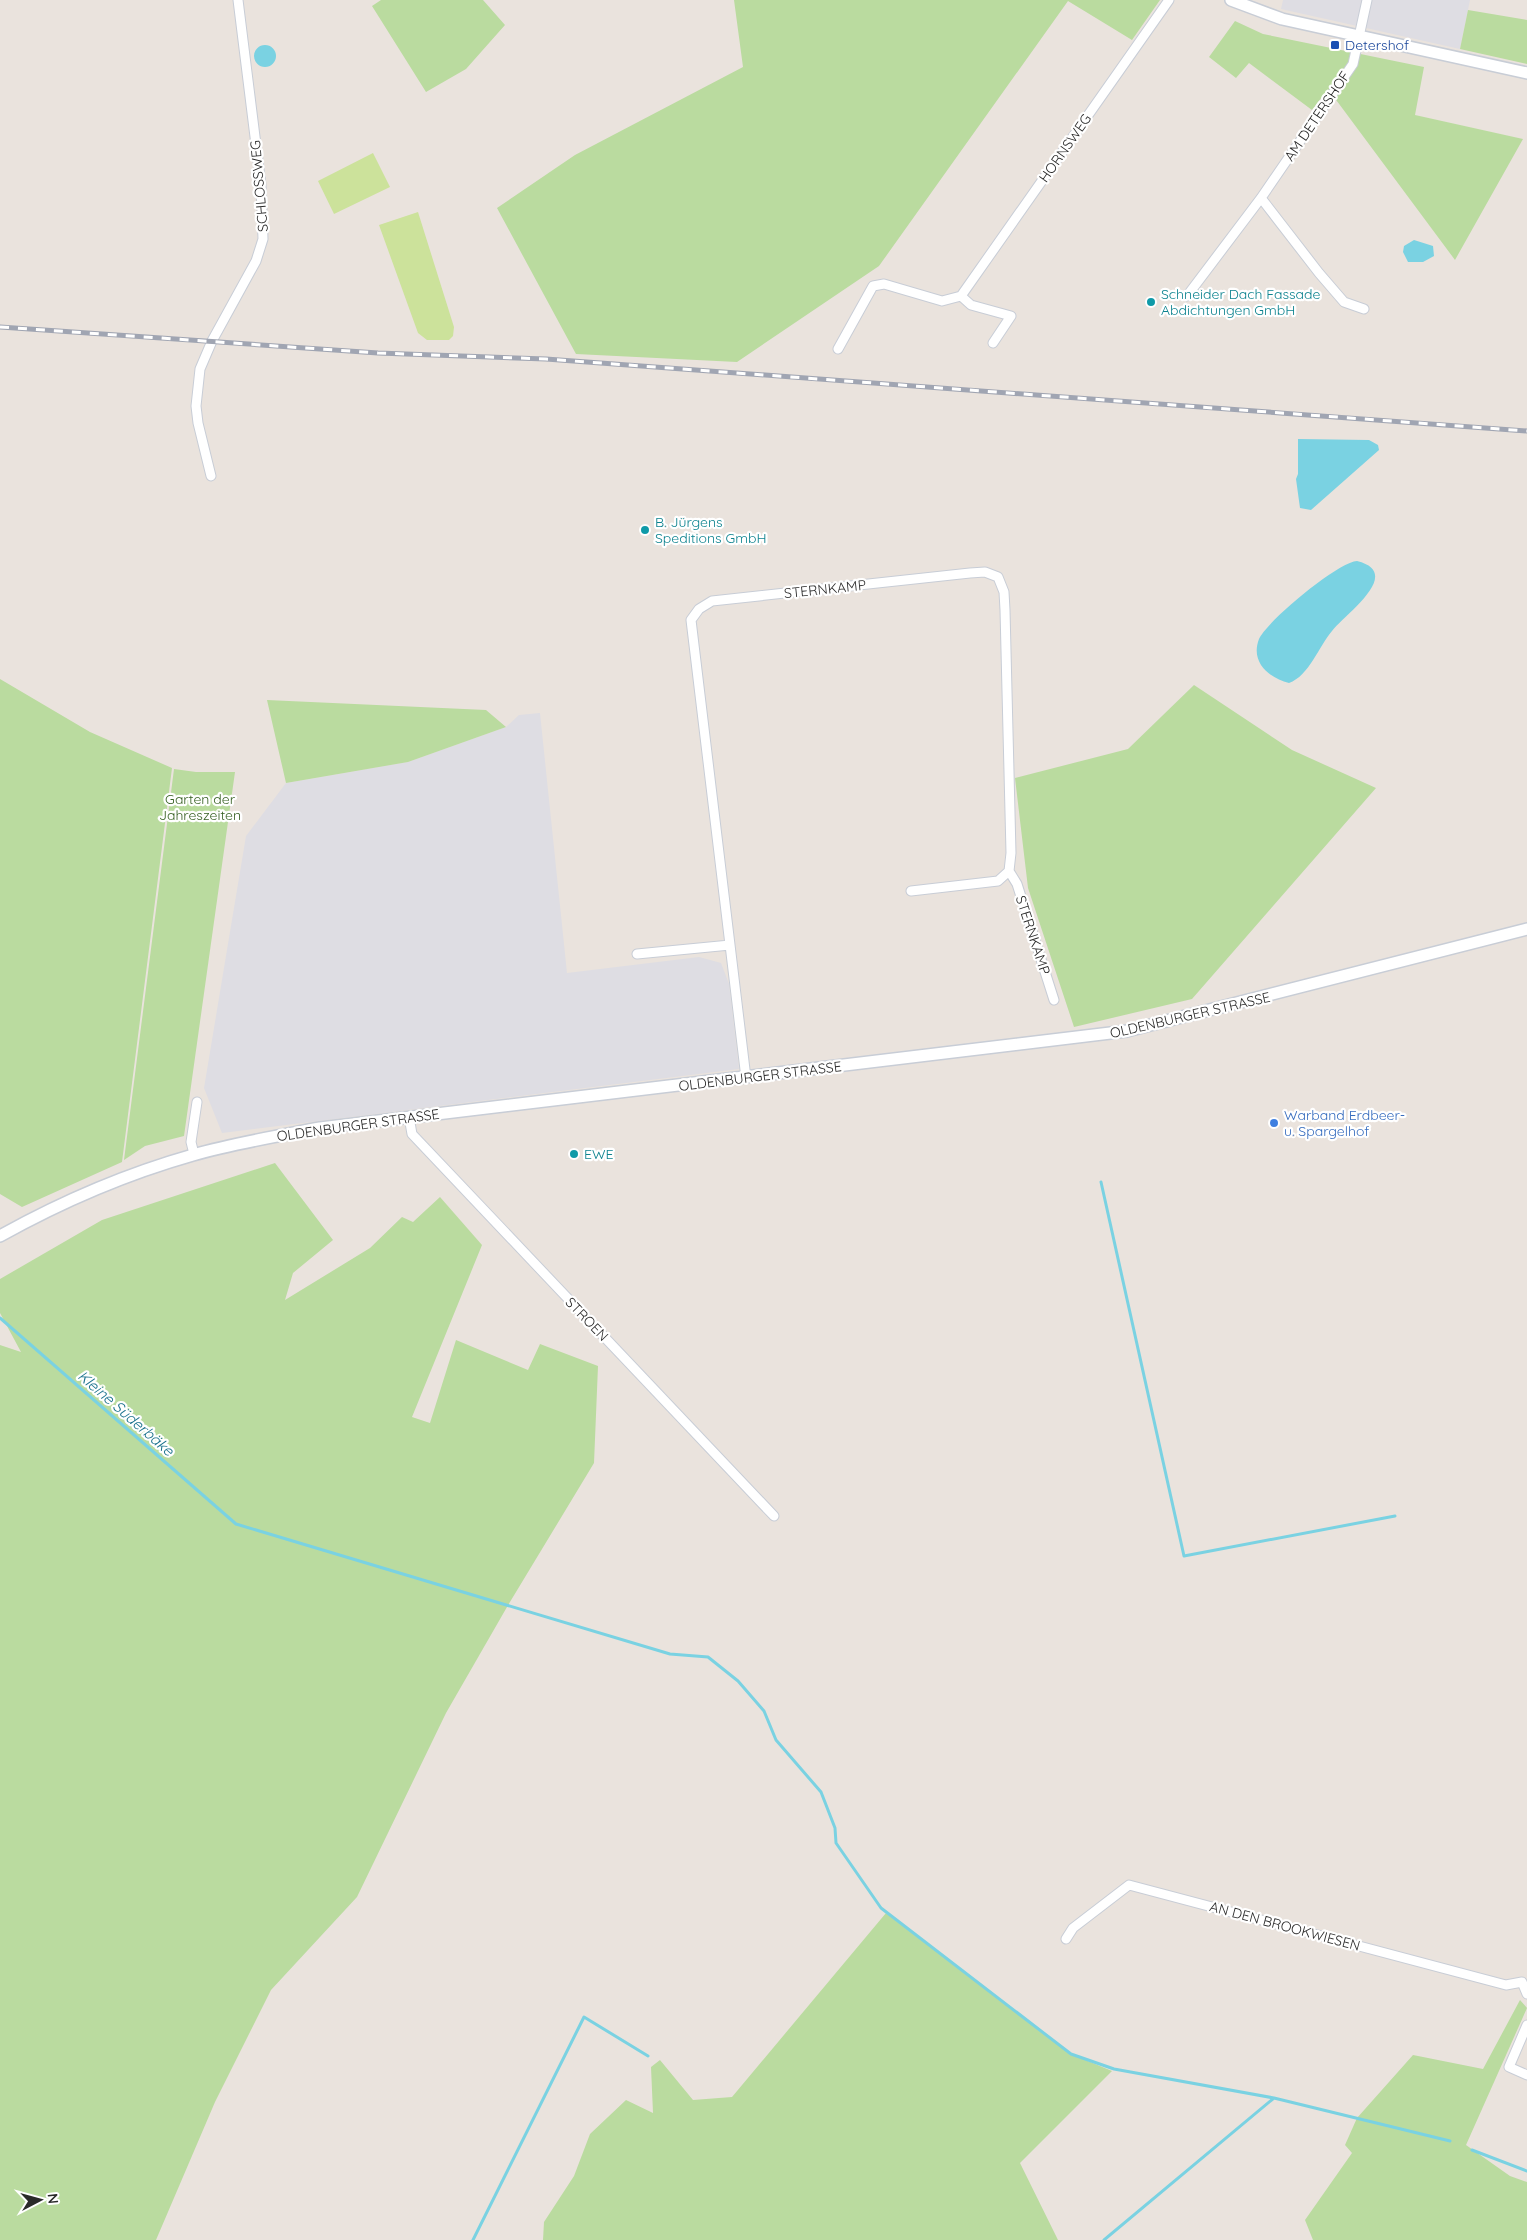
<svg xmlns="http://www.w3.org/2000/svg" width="1527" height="2240" viewBox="0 0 1527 2240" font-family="Quicksand,sans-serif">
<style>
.industrial{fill:#dedde3}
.green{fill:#badb9f}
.pitch{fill:#cce29b}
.water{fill:#7ad2e2}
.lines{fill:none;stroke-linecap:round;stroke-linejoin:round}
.stream{stroke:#7ad2e2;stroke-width:3}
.minor-casing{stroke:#c8cdd6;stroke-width:11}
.secondary-casing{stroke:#c8cdd6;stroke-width:14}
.minor{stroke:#fff;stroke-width:9}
.secondary{stroke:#fff;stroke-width:11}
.rail-casing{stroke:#a0a5b2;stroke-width:5}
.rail{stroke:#fff;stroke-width:3;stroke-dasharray:9;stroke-linecap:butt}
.transit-dot{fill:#1a4fb4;stroke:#fff;stroke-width:2}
.culture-dot{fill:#0f9aa8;stroke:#fff;stroke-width:2}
.shop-dot{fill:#3f7fe0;stroke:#fff;stroke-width:2}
.labels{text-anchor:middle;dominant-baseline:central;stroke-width:4.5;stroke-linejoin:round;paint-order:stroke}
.transit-label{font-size:14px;fill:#164399;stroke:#fff;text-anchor:start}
.street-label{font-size:14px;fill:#2a2a2a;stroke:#fff}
.culture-label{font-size:14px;fill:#0d838f;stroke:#fff;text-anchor:start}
.park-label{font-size:14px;fill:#355f21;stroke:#fff}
.shop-label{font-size:14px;fill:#366cbe;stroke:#fff;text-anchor:start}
.water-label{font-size:15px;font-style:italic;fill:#1b728d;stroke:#fff}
</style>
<rect width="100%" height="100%" fill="#eae3dd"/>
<!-- industrial -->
<path class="industrial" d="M1283 0H1470L1460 49 1281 9Z
M540 713 567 973 699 957 721 963 729 984 739 1069 222 1133 204 1088 246 836 286 783 408 762 506 727 519 715Z"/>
<!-- green -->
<path class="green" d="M381 0H483L505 25 466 69 426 92 372 6Z
M734 0H1160L1132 40 1068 1 879 266 737 362 576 354 497 208 575 155 743 67Z
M1468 10 1527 20V64L1460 49Z
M1235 21 1263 34 1424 67 1415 115 1523 139 1455 260 1328 89 1312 110 1249 63 1236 78 1209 57Z
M0 679 90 732 172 768 122 1162 22 1207 0 1194Z
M1194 685 1292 750 1376 788 1192 999 1074 1027 1028 888 1015 778 1128 749Z
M267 700 486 710 506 727 408 762 286 783Z
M174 769 196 772H235L184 1136 145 1146 124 1160Z
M275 1163 333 1240 293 1273 285 1300 370 1248 402 1217 413 1222 440 1197 482 1245 412 1417 430 1423 456 1340 528 1370 540 1344 598 1366 594 1463 507 1607 446 1713 357 1897 271 1990 215 2102 156 2240H0V1345L21 1352 0 1313V1279L102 1220Z
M886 1913 1071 2054 1112 2071 1020 2163 1058 2240H543L544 2222 574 2176 590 2134 626 2100 653 2113 651 2067 660 2060 693 2100 732 2097Z
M1520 2000 1527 2008 1466 2145 1510 2176 1527 2182V2240H1313L1305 2220 1352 2153 1345 2145 1357 2118 1413 2055 1483 2069Z"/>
<!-- pitch -->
<path class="pitch" d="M373 153 390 187 334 214 318 181Z
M418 212 454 327 453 336 449 340H427L418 333 379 225Z"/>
<!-- water -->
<path class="water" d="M254 56a11 11 0 1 1 22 0a11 11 0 1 1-22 0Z
M1414 240 1433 246 1434 256 1423 262H1408L1403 252 1404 246Z
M1298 439 1369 440 1378 445 1379 450 1311 510 1300 508 1296 479 1298 474Z
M1357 561C1405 573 1344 615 1332 631 1319 646 1309 676 1289 683 1269 678 1250 662 1259 639 1267 621 1338 562 1357 561Z"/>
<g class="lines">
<!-- stream -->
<path class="stream" d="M1101 1182 1184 1556 1395 1516
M0 1318 236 1524 670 1654 708 1657 738 1681 764 1711 776 1740 821 1792 835 1828 836 1843 881 1908 1071 2054 1114 2069 1274 2098 1104 2240
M1274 2098 1450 2141
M1472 2150 1527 2171
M473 2240 584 2017 648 2056"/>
<!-- minor casing -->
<g class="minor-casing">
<path id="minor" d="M1261 198 1319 273 1344 302 1364 309
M961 296 971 305 1011 316 993 343
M1187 296 1261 198 1353 64 1367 0
M838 349 873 286 884 284 942 301 961 296 1169 0
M211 476 198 423 196 406 200 369 212 341 256 261 263 239 261 185 238 0
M1009 871 1017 884 1054 1000
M637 954 730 945
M746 1078 691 620 699 609 712 601 970 573 985 572 998 577 1004 592 1005 610 1011 853 1009 871 998 881 911 891
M409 1117 412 1134 774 1516
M194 1154 191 1142 197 1102
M1066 1939 1073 1928 1129 1885 1506 1985 1522 1982
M1522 1982 1527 1994
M1527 2025 1509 2067 1527 2075"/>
</g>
<!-- secondary casing -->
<g class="secondary-casing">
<path id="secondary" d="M1231 0 1282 19 1527 73
M0 1236C61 1202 126 1174 193 1155 235 1143 278 1136 320 1128L1127 1031 1527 929"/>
</g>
<!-- minor -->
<use href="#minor" class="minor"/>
<!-- secondary -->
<use href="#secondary" class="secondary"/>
<!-- rail casing -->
<g class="rail-casing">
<path id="rail" d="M0 327 378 353 546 359 1527 431"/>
</g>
<!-- rail -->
<use href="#rail" class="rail"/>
</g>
<!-- markers -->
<rect class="transit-dot" x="1330" y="40" width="10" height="10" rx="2.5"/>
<g class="culture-dot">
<circle cx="1151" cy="302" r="5"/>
<circle cx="645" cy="530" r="5"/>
<circle cx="574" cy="1154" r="5"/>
</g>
<circle class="shop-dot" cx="1274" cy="1123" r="5"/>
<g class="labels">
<!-- transit labels -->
<g class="transit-label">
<text x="1345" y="45">Detershof</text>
</g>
<!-- street labels -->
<g class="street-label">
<text transform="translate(1317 116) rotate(-56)">AM DETERSHOF</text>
<text transform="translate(1065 148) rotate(-55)">HORNSWEG</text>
<text transform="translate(259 186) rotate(-95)">SCHLOSSWEG</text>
<text transform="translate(825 589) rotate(-6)">STERNKAMP</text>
<text transform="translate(1033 935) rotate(72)">STERNKAMP</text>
<text transform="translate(1190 1015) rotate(-13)">OLDENBURGER STRASSE</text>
<text transform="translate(760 1076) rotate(-7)">OLDENBURGER STRASSE</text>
<text transform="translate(358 1125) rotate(-8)">OLDENBURGER STRASSE</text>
<text transform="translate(587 1319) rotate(46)">STROEN</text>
<text transform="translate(1285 1926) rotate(15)">AN DEN BROOKWIESEN</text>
</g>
<!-- culture labels -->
<g class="culture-label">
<text x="1161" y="294">Schneider Dach Fassade<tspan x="1161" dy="16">Abdichtungen GmbH</tspan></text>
<text x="655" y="522">B. Jürgens<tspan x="655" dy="16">Speditions GmbH</tspan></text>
<text x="584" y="1154">EWE</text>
</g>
<!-- park labels -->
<g class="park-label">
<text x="200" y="799">Garten der<tspan x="200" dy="16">Jahreszeiten</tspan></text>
</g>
<!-- shop labels -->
<g class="shop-label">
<text x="1284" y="1115">Warband Erdbeer-<tspan x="1284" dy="16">u. Spargelhof</tspan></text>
</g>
<!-- water labels -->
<g class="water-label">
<text transform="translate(126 1413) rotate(41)">Kleine Süderbäke</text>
</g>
</g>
<!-- north arrow -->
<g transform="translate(40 2200) rotate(84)" stroke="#ffffff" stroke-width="4" paint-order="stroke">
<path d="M0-4L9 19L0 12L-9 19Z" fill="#2a2a2a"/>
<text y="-8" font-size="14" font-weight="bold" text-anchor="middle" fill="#2a2a2a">N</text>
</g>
</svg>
